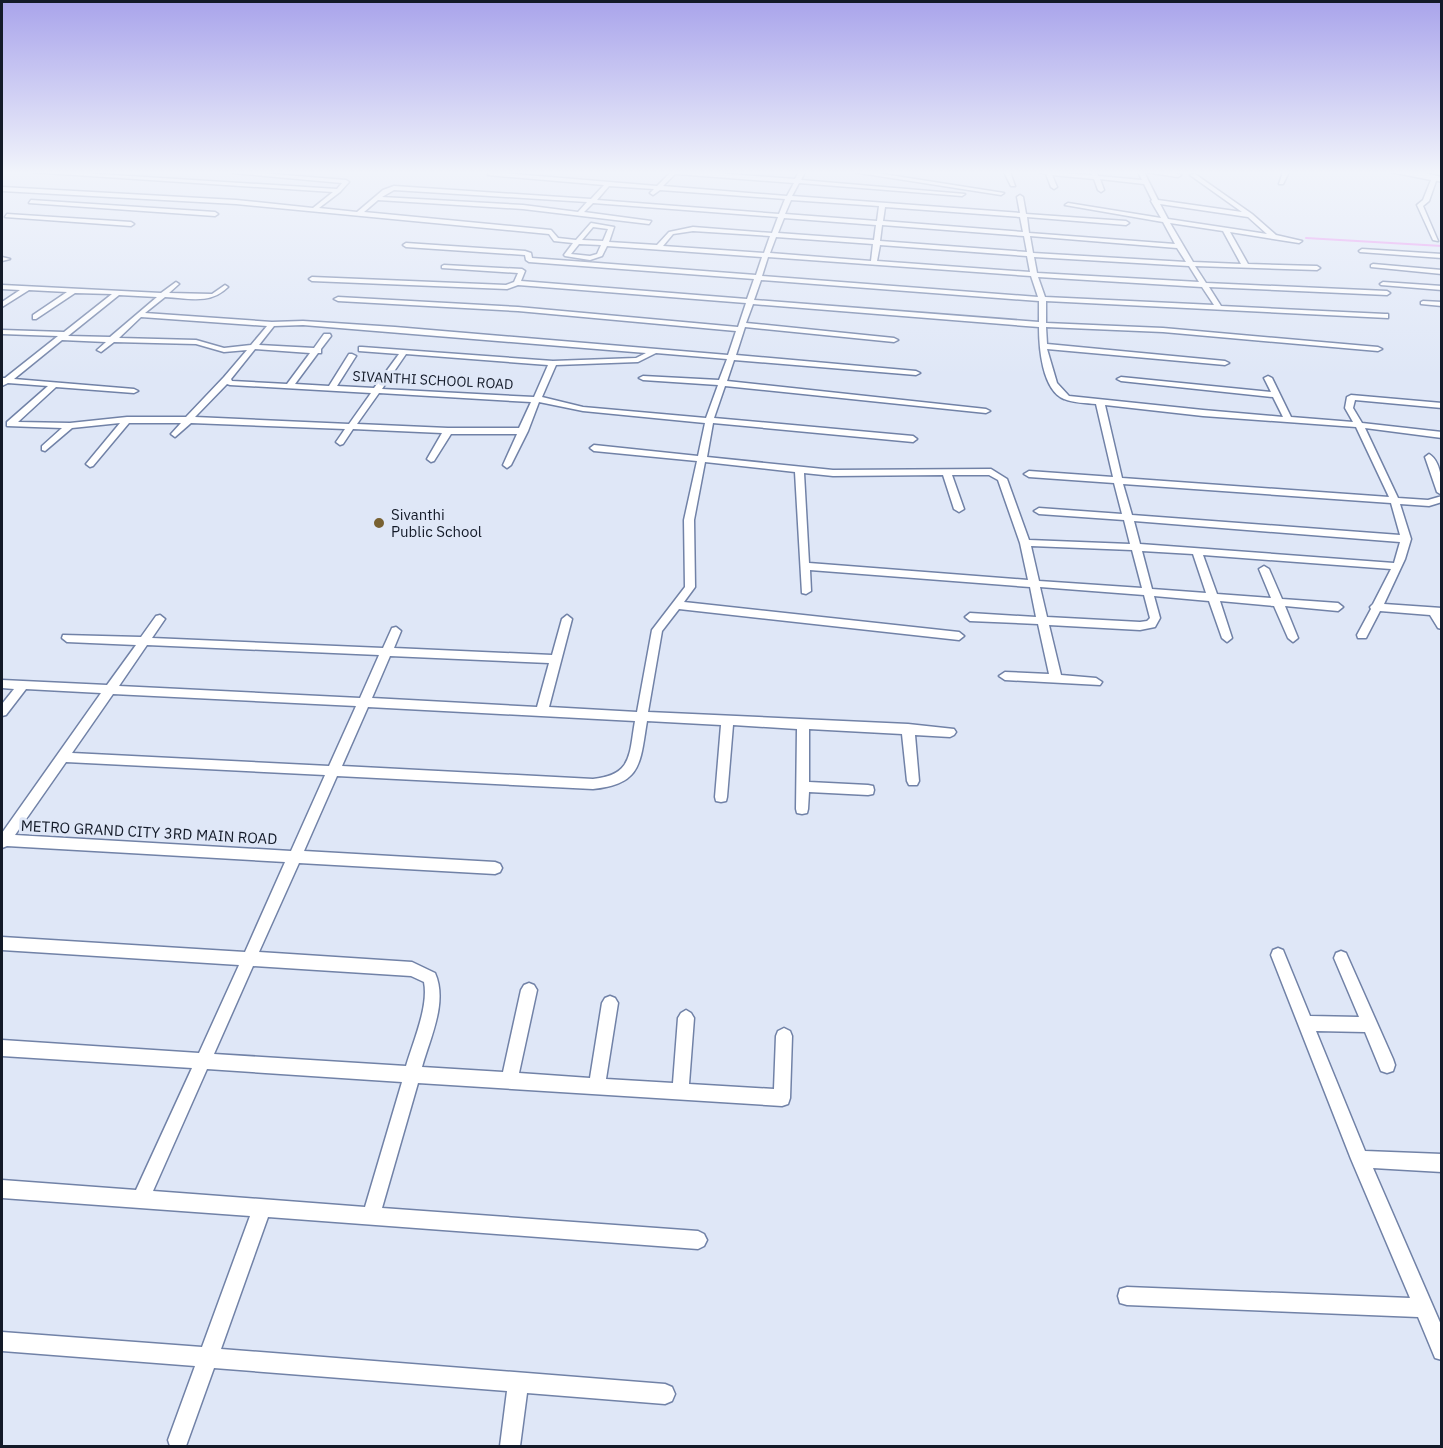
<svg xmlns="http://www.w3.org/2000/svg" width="1443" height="1448" viewBox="0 0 1443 1448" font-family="'IBM Plex Sans',sans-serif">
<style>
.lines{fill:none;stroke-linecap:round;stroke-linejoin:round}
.stream{stroke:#ea8df0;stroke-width:2}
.minor-casing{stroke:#7182a7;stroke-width:3}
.primary-casing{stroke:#7182a7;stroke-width:3}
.minor{fill:#fff;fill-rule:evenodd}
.primary{fill:#fff;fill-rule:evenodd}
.poi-dot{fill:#786131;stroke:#dfe7f7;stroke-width:2}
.labels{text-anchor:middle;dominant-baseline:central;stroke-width:6;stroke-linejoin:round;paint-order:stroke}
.far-street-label{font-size:14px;fill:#131a28;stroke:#dfe7f7}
.poi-label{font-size:15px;fill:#131a28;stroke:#dfe7f7;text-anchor:start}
.street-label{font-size:15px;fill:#131a28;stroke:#dfe7f7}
</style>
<rect width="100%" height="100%" fill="#dfe7f7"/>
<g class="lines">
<!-- stream -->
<path class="stream" d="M1306 238 1442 246"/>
<!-- minor casing -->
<g class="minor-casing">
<path id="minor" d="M30 172H65L337 189 342 183 233 173 248 172 346 180 349 182 340 192 319 208 357 212 383 190 394 186 591 199 604 185 488 175 490 172 657 186 671 172H703L795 179 799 172H805L801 180 965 194 962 196 799 183 792 196 1020 213 1017 197 1020 195 1023 197 1026 214 1126 221 1129 223 1126 225 1027 217 1029 233 1175 244 1163 222 1065 205 1068 203 1161 218 1151 201 1152 200 1144 184 1100 179 1104 190 1101 192 1098 190 1094 179 1052 175 1057 187 1054 189 1051 187 1046 174 1039 172 1092 175 1091 172H1097L1098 176 1142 180 1138 172H1144L1158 200 1242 212 1190 175 1195 174 1252 214 1276 235 1302 241 1299 243 1230 232 1248 264 1317 266 1320 268 1317 270 1195 266 1206 283 1387 291 1390 293 1387 295 1209 287 1221 306 1385 314H1388V318L1046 301V323L1163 328 1378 347 1382 349 1378 351 1163 332 1046 327 1047 344 1225 361 1229 363 1225 365 1047 349 1057 383 1069 396 1203 410 1283 417 1273 397 1121 381 1117 379 1121 377 1271 392 1264 378 1268 376 1272 378 1291 417 1353 422 1345 408 1347 397 1351 395 1442 403V408L1355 400 1353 408 1362 423 1442 432V438L1365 428 1398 498 1428 500 1442 496V502L1429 506 1400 504 1411 539 1405 559 1384 604 1442 608V629L1438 628 1430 615 1380 611 1366 638H1358L1357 635 1371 609 1370 607 1373 604 1391 569 1203 555 1217 594 1271 598 1259 569 1264 566 1269 569 1282 599 1338 603 1343 607 1338 611 1285 606 1298 638 1293 642 1288 638 1274 606 1220 601 1232 638 1227 642 1222 638 1209 601 1154 596 1160 618 1155 627 1140 630 1049 625 1061 675 1096 678 1102 682 1100 685 1005 680 999 676 1005 672 1049 674 1038 624 970 621 965 617 970 613 1036 617 1030 587 810 570 811 591 806 594 802 593 795 472 705 462 694 520 695 587 684 602 959 632 964 636 959 640 679 609 662 631 648 712 908 724 954 729 956 732 954 735 950 737 915 735 919 781 917 785H909L907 781 902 734 809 729V782L868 785 873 786 874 790 873 794 868 795 809 792 808 809 807 813 802 814 797 813 796 809 797 729 733 725 727 797 726 801 721 802 716 801 715 797 721 725 647 721C640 763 642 784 593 789L337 776 304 851 495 862 500 864 502 868 500 872 495 874 299 863 259 952 412 962 435 973C448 1002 430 1038 422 1067L503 1072 521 990 524 985 529 983 534 985 537 990 519 1073 590 1078 602 1003 605 998 610 996 615 998 618 1003 606 1079 673 1083 678 1018 681 1013 686 1010 691 1013 694 1018 689 1084 774 1089 776 1036 778 1031 784 1028 790 1031 792 1036 790 1098 788 1104 782 1106 418 1083 382 1208 698 1231 704 1234 707 1240 704 1246 698 1249 268 1217 221 1349 665 1384 672 1387 675 1394 672 1401 665 1404 527 1393 520 1446H500L507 1391 214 1368 186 1446H170L168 1440 195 1366 2 1351V1332L202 1347 250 1216 2 1198V1180L136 1190 192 1068 2 1056V1040L199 1053 239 965 2 950V937L245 952 285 862 7 846 2 848V833L101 693 26 689 6 715 2 716V704L14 689 2 688V680L107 685 136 645 67 642 62 638 63 635 141 637 156 616 160 615 165 619 152 638 383 648 392 628 396 627 401 631 394 648 552 655 562 619 567 615 572 619 549 707 637 712 652 630 685 587 684 520 697 461 594 451 590 448 594 445 698 456 705 423 583 411 539 402 528 431 511 465 507 468 503 465 517 434H451L434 461 431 462 427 459 442 433 353 429 343 444 340 445 336 442 345 429 191 423 175 437 171 434 181 423H129L93 466 90 467 86 464 120 423 72 428 45 451 42 450V446L62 428 7 426V422L48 386 8 383 2 386V378H5L58 336 2 334V330L64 332 112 294 75 293 36 319H33V315L67 292 29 290 2 307V302L20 290 2 289V285L161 293 176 282 179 284 169 293 212 294 225 285 228 287C210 305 188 298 165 297L145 313 272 322 303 321 395 327 728 355 736 331 518 311 338 301 334 299 338 297 518 307 738 327 746 303 518 285 507 289 312 281 309 279 312 277 506 285 514 282 518 273 442 268V266L444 265 522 269 525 271 521 281 747 299 754 279 529 262 526 260 525 255 406 247 403 245 406 243 525 251 531 253 532 258 756 275 762 257 607 246 602 256 590 260 565 256 564 255 573 243 554 241 549 234 236 204 2 191V187L236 200 313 208 333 192ZM676 173 677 174 794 183 787 196 663 186ZM609 186 654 189 650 193 653 195 660 190 785 199 779 214 597 200ZM394 190 587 202 578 212 523 205 382 197ZM378 200 523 209 649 224 651 221 584 212 593 203 778 217 772 233 693 227 669 232 657 245 609 242 614 227 591 223 576 240 558 238 551 230 364 212ZM791 200 879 206 877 221 785 214ZM1160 204 1248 217 1267 234 1168 219ZM885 207 1020 217 1023 232 883 221ZM784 218 876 225 874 240 778 233ZM1170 223 1223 231 1241 264 1193 262ZM882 225 1024 236 1027 252 880 241ZM593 227 608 229 603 241 582 240ZM693 231 770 236 764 253 663 246 673 234ZM1030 236 1177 248 1186 262 1033 253ZM776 237 873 244 871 261 770 253ZM579 244 601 245 597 254 590 256 571 254ZM880 245 1027 256 1030 272 877 261ZM768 257 1031 276 1038 297 762 276ZM1034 257 1189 266 1199 282 1037 273ZM1038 277 1202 287 1214 305 1045 297ZM761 280 1039 301V322L754 300ZM119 295 157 297 110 337 68 336ZM753 304 1039 327C1039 347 1042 390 1064 399 1073 403 1086 403 1096 404L1113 477 1029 471 1024 474 1029 477 1114 483 1122 514 1039 508 1034 511 1039 514 1124 520 1130 544 1029 540 1007 479 991 469 833 470 707 457 713 423 913 442 917 439 913 436 714 418 725 386 986 413 990 411 986 409 727 381 734 360 916 375 920 373 916 371 736 355 745 327 894 342 898 340 894 338 746 323ZM141 317 267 326 251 345 224 348 196 340 119 338ZM303 325 646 353 636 358 553 361 362 347H359V351L399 354 374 388 337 386 356 356 352 354H349L329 386 295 384 318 353H321V349L331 336 330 334H324L314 348 259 345 274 326ZM62 340 106 342 97 350 101 352 114 342 196 344 224 352 247 350 224 377 186 417H127L70 423 18 422 56 387 134 393 138 391 134 389 14 379ZM255 349 310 353 287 384 232 381 231 379ZM656 353 727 359 719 380 643 376 639 378 643 380 718 385 706 418 583 407 542 397 556 365 638 362ZM406 354 548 365 534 397 382 389ZM227 384 230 385 371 393 349 424 195 417ZM379 393 531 402 519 428H448L357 424ZM1105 405 1203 416 1356 427 1389 497 1122 478ZM804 473 833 476 943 475 954 509 959 512 964 509 952 475H989L998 480 1020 543 1028 580 809 563ZM1123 484 1391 503 1400 535 1132 515ZM1134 521 1400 542 1394 563 1140 544ZM1031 546 1132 550 1142 588 1039 581ZM1142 551 1193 554 1206 593 1152 589ZM1040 587 1144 595 1150 618 1147 621 1140 622 1047 617ZM147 645 379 655 360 698 119 686ZM390 656 549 663 537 707 372 698ZM113 694 356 706 329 766 72 753ZM368 707 635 721C629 754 633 775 593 779L342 766ZM66 762 325 775 291 851 15 835ZM253 966 411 976 424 982C429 1006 413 1042 406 1066L214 1054ZM207 1069 402 1082 365 1207 153 1191Z
M853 172H870L1004 193 1001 195Z
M1004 172H1010L1015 186H1011Z
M1145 172H1168L1181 175 1178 177Z
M1283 172H1289L1283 184H1279Z
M1391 172H1406L1439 179 1436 181 1429 201 1423 206 1438 241 1433 240 1417 205 1423 200 1431 180Z
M31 200 215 212 218 214 215 216 29 203Z
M7 214 131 222 134 224 131 226 5 217Z
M1362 249 1442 254V258L1360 252 1359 251Z
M2 257 10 259 2 261Z
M1373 264 1442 270V274L1371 267V265Z
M1383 282 1442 286V290L1381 285 1380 284Z
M1423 301 1442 302V306L1421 304V302Z
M1429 454C1441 461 1442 482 1442 495L1437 492 1425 457Z
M1278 948 1283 950 1310 1016 1359 1017 1334 958 1336 953 1341 951 1346 953 1393 1059 1395 1065 1393 1071 1387 1073 1381 1071 1365 1032 1316 1031 1365 1151 1442 1154V1172L1373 1168 1442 1327V1360L1435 1358 1418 1317 1127 1305 1120 1303 1118 1296 1120 1289 1127 1287 1410 1298 1351 1159 1271 955 1273 950Z"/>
</g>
<!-- primary casing -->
<g class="primary-casing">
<path id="primary" d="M1404 172H1420L1442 177V182Z"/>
</g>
<!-- minor -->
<use href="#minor" class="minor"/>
<!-- primary -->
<use href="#primary" class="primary"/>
</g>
<!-- sky -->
<linearGradient id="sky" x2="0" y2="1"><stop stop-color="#a9a4eb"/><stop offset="0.46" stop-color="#f1f4fb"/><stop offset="1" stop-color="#f1f4fb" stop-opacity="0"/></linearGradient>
<rect width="1443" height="375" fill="url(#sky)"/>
<!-- markers -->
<circle class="poi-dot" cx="379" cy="523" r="6"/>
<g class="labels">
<!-- far-street labels -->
<g class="far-street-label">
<text transform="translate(433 380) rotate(3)">SIVANTHI SCHOOL ROAD</text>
</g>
<!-- poi labels -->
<g class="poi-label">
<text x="391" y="514">Sivanthi<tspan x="391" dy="17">Public School</tspan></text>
</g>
<!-- street labels -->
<g class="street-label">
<text transform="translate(149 832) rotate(3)">METRO GRAND CITY 3RD MAIN ROAD</text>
</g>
</g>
<!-- border -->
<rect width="1443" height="1448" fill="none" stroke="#131a28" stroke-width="6"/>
</svg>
